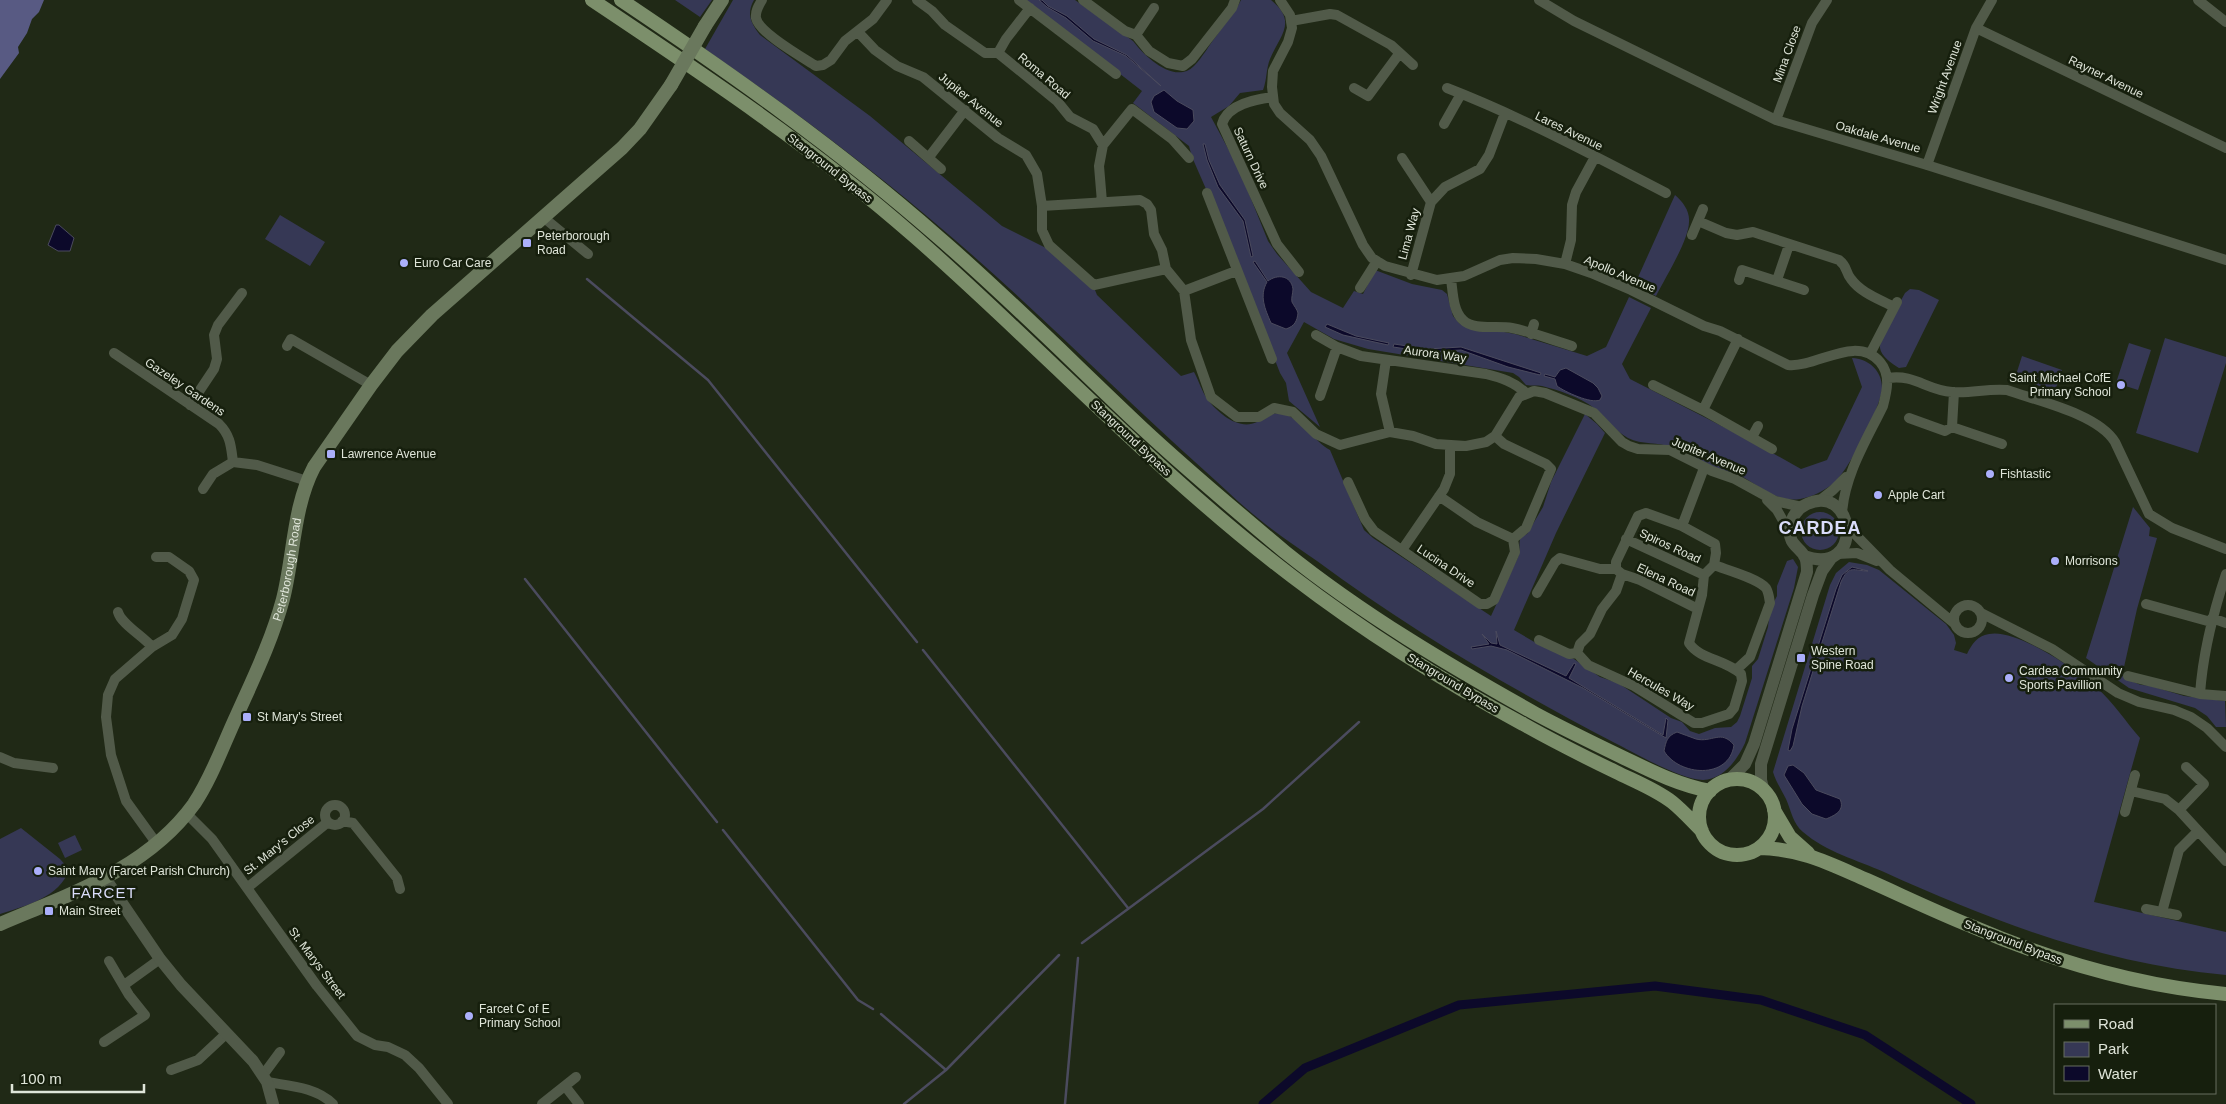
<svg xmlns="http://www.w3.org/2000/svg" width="2226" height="1104" viewBox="0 0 2226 1104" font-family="Helvetica,sans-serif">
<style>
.green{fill:#363855}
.forest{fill:#585a83}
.water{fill:#0c092a;stroke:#4b4b5e}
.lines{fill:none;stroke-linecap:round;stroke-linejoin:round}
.stream{stroke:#4b4b5e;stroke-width:2.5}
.canal{stroke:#0c092a;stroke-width:9}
.minor{stroke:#515a49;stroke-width:10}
.tertiary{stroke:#515a49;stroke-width:12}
.secondary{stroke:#6a785d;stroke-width:14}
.primary{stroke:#7c8f6b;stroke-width:14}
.secondary-bridge{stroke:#6a785d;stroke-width:14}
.poi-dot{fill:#abaffb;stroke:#161f0d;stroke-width:2}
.labels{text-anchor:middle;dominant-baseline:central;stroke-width:5;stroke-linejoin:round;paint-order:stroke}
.street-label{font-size:12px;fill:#dfe5d9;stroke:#161f0d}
.poi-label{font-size:12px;fill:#dfe5d9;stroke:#161f0d;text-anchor:start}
.quarter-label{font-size:15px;letter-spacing:1px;fill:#daddfa;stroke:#161f0d}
.district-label{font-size:18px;font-weight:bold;letter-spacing:1px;fill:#daddfa;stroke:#161f0d}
</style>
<rect width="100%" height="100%" fill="#202916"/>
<!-- green -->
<path class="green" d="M675 0H712L700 17Z
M733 0H754C746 14 751 23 760 35L870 116 1002 226 1048 249 1095 290 1097 295 1181 376 1194 372C1199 381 1202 392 1208 400 1218 413 1239 431 1257 422 1266 418 1274 410 1285 414 1303 421 1314 441 1330 450L1364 530 1373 538 1491 616 1518 557C1521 550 1518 543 1521 536L1527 534 1543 507 1551 482 1585 414 1597 424 1605 433 1556 533 1514 630 1536 643 1574 659 1600 677 1618 683 1671 718 1682 722 1690 731 1699 734 1715 728 1731 727 1737 722 1740 716 1752 678V666L1758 659 1768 627 1770 609 1777 596V586L1787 561 1793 559 1798 567 1794 588 1745 743C1737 760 1724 779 1703 780 1681 780 1633 752 1613 742 1510 688 1410 630 1317 561 1297 547 1277 534 1259 519 1240 504 1223 487 1205 471 1120 395 1041 314 955 240 875 171 792 109 705 49Z
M1025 0H1075L1133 41C1145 57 1175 85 1194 66 1203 57 1209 45 1217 35 1225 23 1235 13 1241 0H1271C1298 22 1280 35 1270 59 1266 69 1267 80 1263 90L1240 93 1229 106 1211 117 1239 169 1268 241 1277 254 1311 292 1343 308 1354 291 1363 294 1375 270 1412 284 1442 290 1447 294 1453 316 1460 324 1515 334 1587 356 1606 347 1629 297 1651 308 1622 364 1630 379 1751 441 1801 469 1827 460 1862 387 1852 358C1869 359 1883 371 1882 390 1879 410 1849 470 1834 483 1824 491 1812 497 1800 499 1777 503 1760 486 1741 476 1733 472 1724 472 1716 468 1701 462 1687 452 1672 447 1658 442 1642 445 1628 438 1615 431 1605 417 1594 408 1580 397 1558 390 1542 386 1537 385 1531 386 1526 385L1519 377 1513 373 1368 349 1334 339 1304 322 1287 353 1320 427 1289 401 1286 383 1280 373 1227 237 1192 157 1189 146 1133 103 1142 91Z
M1675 195C1683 202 1690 211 1689 222 1689 240 1665 278 1656 296L1635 284Z
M280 215 325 242 310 266 265 239Z
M1910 289 1919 290 1939 300 1906 367 1899 368C1892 364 1881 356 1880 348 1879 336 1899 304 1905 293Z
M2165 338 2226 357V363L2198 453 2136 433Z
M2129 343 2151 350 2138 390 2116 383Z
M2022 356 2062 370 2055 391 2015 378Z
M2133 507 2150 528 2149 536 2157 538 2137 609 2122 676C2130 679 2139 687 2148 685L2184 696 2225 701 2226 727H2216L2207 716 2195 708 2129 688 2086 658Z
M1801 531a19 19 0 1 1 38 0a19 19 0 1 1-38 0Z
M1849 562 1867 565 1879 570 1931 612 1946 624 1954 635 1956 643 1954 650 1967 654C1972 644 1977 636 1989 634 2016 628 2077 670 2097 688 2113 702 2126 722 2140 738L2094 902 2226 932V975C2104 964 1994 922 1884 872 1857 860 1826 852 1803 832 1793 824 1791 810 1786 799 1781 789 1776 782 1773 772L1830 585 1836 573Z
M21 828 60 859 69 869C61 897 25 906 0 914V839Z
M75 835 82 850 65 858 58 843Z"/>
<!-- forest -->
<path class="forest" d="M0 0H44L39 12 32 19 27 33 18 47 19 53 0 79Z"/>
<!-- water -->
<path class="water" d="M1039 0H1042L1048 6 1067 16 1094 39 1127 55 1161 86 1126 56 1093 41 1066 18 1047 7Z
M1164 90 1177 101 1193 110 1194 121 1187 129 1177 128 1154 112 1151 102 1154 96Z
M1203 144H1205L1209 160 1220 185 1245 220 1253 256 1251 257 1243 221 1218 187 1207 160Z
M56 225H59L74 238 70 251H58L48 245Z
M1255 261 1268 281C1277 274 1291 275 1293 289 1293 293 1291 298 1292 302 1294 306 1297 309 1298 313 1297 321 1295 326 1286 329L1271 323C1265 309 1259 296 1267 282L1253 262Z
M1327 324 1356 336 1389 343 1388 345 1343 335 1325 327Z
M1394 344 1427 349 1461 347 1541 373 1540 375 1508 367 1461 350 1428 352 1393 347Z
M1566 368 1593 383 1598 388 1602 396 1600 400C1591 404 1565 392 1557 386L1555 379 1544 376 1545 374 1555 377 1560 370Z
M1852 567 1868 571C1854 571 1849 564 1841 582L1802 706 1793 746 1790 751 1788 750 1792 729 1836 589 1842 575Z
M1496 631 1500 645 1566 676 1574 663 1576 664 1569 678 1663 735 1666 718 1668 720 1666 738 1583 688 1507 650 1491 646 1472 649 1471 647 1489 644 1482 634 1491 643 1497 644Z
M1677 732C1683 734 1690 737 1696 739 1712 743 1721 729 1734 745 1729 780 1679 776 1664 751 1666 741 1667 736 1677 732Z
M1793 765 1804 773 1816 790 1840 799C1845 810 1836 815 1826 819L1812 814 1802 804 1784 775 1788 766Z"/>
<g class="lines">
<!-- stream -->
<path class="stream" d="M587 279 708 380 917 642
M525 579 717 822
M923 650 1128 908
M723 830 858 1000 873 1009
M1082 943 1263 809 1359 722
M881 1014 946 1070 1059 955
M904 1104 946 1070
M1065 1104 1078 958"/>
<!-- canal -->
<path class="canal" d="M1263 1104 1305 1068 1459 1005 1655 986 1761 1000 1865 1035 1971 1104"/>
<!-- minor -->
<path class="minor" d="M762 0C759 5 755 11 756 18 759 33 802 57 816 66L823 65 831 60 845 41 873 19 887 0
M917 0 932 11 945 25 985 53H998L1057 101 1070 117 1093 129 1103 145 1099 166 1102 202
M1019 0 1116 74
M1083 0 1125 31 1136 35 1149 51 1168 63 1183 66 1192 59 1232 8 1235 0
M1280 0 1290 15 1292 28 1288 42 1273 71 1272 87 1274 104 1280 113 1310 140 1321 156 1363 245 1372 258 1385 266 1437 280 1464 276 1500 260 1513 258 1536 259 1565 264 1591 273 1631 290 1704 326 1720 331 1788 365C1817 368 1855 334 1880 362 1891 375 1887 391 1883 406 1866 441 1845 474 1842 513
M1539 0 1574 21 1776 120 1927 165 2226 260
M2198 0 2226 22
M1291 21 1330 14 1337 15 1391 45 1413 65
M1976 28 2226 148
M858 32 875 50 897 66 923 77 998 138 1026 155 1037 174 1042 206
M1136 35 1154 8
M998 53 1006 39 1030 8
M1354 88 1368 96 1399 54
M1447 88C1522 117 1594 156 1666 193
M1273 97C1256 99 1227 105 1222 124L1277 244 1299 272
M1776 120 1812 23 1827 0
M1444 124 1461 94
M909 141 941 169
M1103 145 1132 109 1172 139 1189 158
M929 157 965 110
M1402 158 1431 202
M1927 165 1976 28 1992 0
M1207 193 1272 359
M543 217 588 254
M1698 221 1726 233 1737 235 1753 232 1839 260C1848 267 1845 272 1851 279 1861 293 1879 299 1894 307
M1692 235 1703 209
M1565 264 1571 240 1572 205 1576 192 1595 157
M1166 269 1094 285 1049 245 1042 230V206L1140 200 1147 204 1151 210 1154 234 1162 250 1166 269 1184 291 1191 340 1211 397 1237 417H1259L1274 408 1293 412 1316 434 1340 445 1390 432 1413 436 1436 444 1466 446 1486 442 1495 436 1519 397 1534 391 1545 393 1594 413 1622 442 1629 446 1638 449 1670 450 1712 471 1735 479 1775 501 1802 507
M1411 275 1431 202 1445 187 1480 169 1489 155 1505 113
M1451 279C1453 293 1453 311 1463 320 1474 331 1497 325 1512 328 1532 332 1552 340 1572 346
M1739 280 1742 270 1804 290
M1777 280 1789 245
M1360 288 1377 261
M1184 291 1236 271
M1531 334 1534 324
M1316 335 1337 347 1361 356 1486 374C1502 378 1514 382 1526 393
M287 346 291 339 371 385
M114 353 219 424C231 436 231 447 233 462L257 465 307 481
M1870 354 1897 302
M1386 360 1381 394 1390 432
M1888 378C1915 374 1926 390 1952 392 1970 394 1988 388 2007 390 2038 401 2098 414 2115 442L2149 514 2172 528 2226 549
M1653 385 1703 410 1772 449
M1320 396 1337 347
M190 405 214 369 217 359 214 335 218 325 242 293
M1703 410 1738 339
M1909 418 1945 431 1952 427 1954 392
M1952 427 2002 444
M1752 437 1758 426
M1348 482 1365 519 1374 531 1480 604H1487L1494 600 1515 552 1513 539 1526 528 1551 469 1546 464 1504 444 1495 436
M203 489 213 474 233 462
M1439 496 1477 522 1513 539
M1767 500 1777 510 1790 533
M1819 501 1833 490 1846 477
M1646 513 1682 526 1715 544 1716 553 1714 565 1704 575 1702 595 1689 643C1700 660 1725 659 1741 674L1742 681 1734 708 1729 714 1702 723H1694L1634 686 1588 665 1577 653 1580 644 1590 634 1602 609 1616 591 1622 574 1616 569V562L1638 516Z
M1682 526 1704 468
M1848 527 1890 570 1955 624
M1626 539 1704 575
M1402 550 1444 489 1450 474V446
M1837 554 1857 553 1877 561
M156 557H169L189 571 194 580 182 619 172 635 152 647 115 679 108 695 106 717 111 755 126 801 157 844
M1714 565C1727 570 1757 578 1766 588 1769 593 1769 598 1770 603L1750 657 1737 669
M1622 574 1640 580 1698 609
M1537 593 1555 562 1560 558 1600 569H1616
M2146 604 2211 622
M1954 619a14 14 0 1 1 28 0a14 14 0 1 1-28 0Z
M118 612C121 624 143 636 152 647
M1981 613 2052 649 2118 693 2139 702 2174 710 2191 717 2207 728 2226 747
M2212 618 2226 623
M1539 640 1569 654 1577 653
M2128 676 2200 694 2226 696
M2200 694C2203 652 2213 613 2226 574
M0 757 14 763 53 768
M2131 791 2165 799 2179 810 2226 861
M325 815a10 10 0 1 1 20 0a10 10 0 1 1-20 0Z
M2179 810 2204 784 2186 767
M2125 812 2135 775
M186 813 212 839 317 986 357 1036 375 1045 388 1047 405 1055 419 1068 448 1104
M342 821 353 823 397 878 400 889
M247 888 328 822
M2146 909 2177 915
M2162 912 2179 850 2198 831
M124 985 160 959
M104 1042 145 1015 129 995 109 961
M171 1070 198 1060 227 1033
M263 1075 280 1052
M267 1082C290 1086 316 1087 333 1104
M565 1086 579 1104
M542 1104 576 1077"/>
<!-- tertiary -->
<path class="tertiary" d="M1729 780 1745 764 1754 744 1807 572C1807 567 1807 562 1805 557 1799 546 1788 545 1790 528 1791 517 1798 508 1807 504 1856 482 1865 578 1804 556
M1764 792 1761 780V764L1813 595 1822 571 1832 557
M105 878 160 959 181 985 253 1061 267 1082 273 1104"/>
<!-- secondary -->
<g class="secondary">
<path d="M705 26 722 0"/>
<path id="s1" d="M0 924C70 894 147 869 194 804 212 777 223 745 237 715 254 677 272 640 283 599 294 556 293 507 314 467L371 385 397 351 432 315 622 148 640 129 671 85"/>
</g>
<!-- primary -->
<path class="primary" d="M592 0C703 74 814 148 914 236 1042 348 1157 474 1293 577 1365 632 1443 681 1523 724 1553 741 1585 757 1616 772 1634 781 1655 789 1672 802 1682 810 1692 821 1702 831
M621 0C730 73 838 149 937 236 1008 297 1073 363 1141 427 1187 470 1236 511 1285 552 1362 614 1450 666 1536 714 1564 729 1593 743 1622 757 1651 771 1678 785 1710 791
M1699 817a38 38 0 1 1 76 0a38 38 0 1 1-76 0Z
M1774 810 1790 837 1808 853
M1759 848C1802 849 1828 863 1867 880 1901 895 1936 912 1971 926 2052 961 2138 986 2226 994"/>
<!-- secondary-bridge -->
<path class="secondary-bridge" d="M671 85 705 26"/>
</g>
<!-- markers -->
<g class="poi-dot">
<rect x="522" y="238" width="10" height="10" rx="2.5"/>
<circle cx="404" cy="263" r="5"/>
<circle cx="2121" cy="385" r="5"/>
<rect x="326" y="449" width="10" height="10" rx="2.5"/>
<circle cx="1990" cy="474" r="5"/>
<circle cx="1878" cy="495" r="5"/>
<circle cx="2055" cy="561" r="5"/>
<rect x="1796" y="653" width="10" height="10" rx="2.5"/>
<circle cx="2009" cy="678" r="5"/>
<rect x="242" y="712" width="10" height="10" rx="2.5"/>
<circle cx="38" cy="871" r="5"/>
<rect x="44" y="906" width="10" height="10" rx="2.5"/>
<circle cx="469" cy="1016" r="5"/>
</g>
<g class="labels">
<!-- street labels -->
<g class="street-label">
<text transform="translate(1787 54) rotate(-70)">Mina Close</text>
<text transform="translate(1044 76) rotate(40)">Roma Road</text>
<text transform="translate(1945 77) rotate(-70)">Wright Avenue</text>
<text transform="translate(2106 77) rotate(26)">Rayner Avenue</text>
<text transform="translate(971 100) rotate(39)">Jupiter Avenue</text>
<text transform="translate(1569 131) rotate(26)">Lares Avenue</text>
<text transform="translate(1878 137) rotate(16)">Oakdale Avenue</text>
<text transform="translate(1251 158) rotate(65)">Saturn Drive</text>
<text transform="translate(830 168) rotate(38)">Stanground Bypass</text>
<text transform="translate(1409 234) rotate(-75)">Lima Way</text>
<text transform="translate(1620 274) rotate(23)">Apollo Avenue</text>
<text transform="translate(1435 354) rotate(8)">Aurora Way</text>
<text transform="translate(185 387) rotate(34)">Gazeley Gardens</text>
<text transform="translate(1131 438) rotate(43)">Stanground Bypass</text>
<text transform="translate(1709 456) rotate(23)">Jupiter Avenue</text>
<text transform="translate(1670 546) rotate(25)">Spiros Road</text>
<text transform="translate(1446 566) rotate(34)">Lucina Drive</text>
<text stroke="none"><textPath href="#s1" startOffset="485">Peterborough Road</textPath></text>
<text transform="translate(1666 580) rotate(25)">Elena Road</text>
<text transform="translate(1453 683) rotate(31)">Stanground Bypass</text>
<text transform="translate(1661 689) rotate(30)">Hercules Way</text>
<text transform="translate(279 845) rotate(-39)">St. Mary's Close</text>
<text transform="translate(2013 942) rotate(21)">Stanground Bypass</text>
<text transform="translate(317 963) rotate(53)">St. Marys Street</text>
</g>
<!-- poi labels -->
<g class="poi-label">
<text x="537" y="236">Peterborough<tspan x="537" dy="14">Road</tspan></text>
<text x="414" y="263">Euro Car Care</text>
<text x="2111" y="378" text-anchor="end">Saint Michael CofE<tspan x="2111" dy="14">Primary School</tspan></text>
<text x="341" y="454">Lawrence Avenue</text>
<text x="2000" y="474">Fishtastic</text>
<text x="1888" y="495">Apple Cart</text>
<text x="2065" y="561">Morrisons</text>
<text x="1811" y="651">Western<tspan x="1811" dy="14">Spine Road</tspan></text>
<text x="2019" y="671">Cardea Community<tspan x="2019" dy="14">Sports Pavillion</tspan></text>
<text x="257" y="717">St Mary's Street</text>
<text x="48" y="871">Saint Mary (Farcet Parish Church)</text>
<text x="59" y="911">Main Street</text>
<text x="479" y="1009">Farcet C of E<tspan x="479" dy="14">Primary School</tspan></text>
</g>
<!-- quarter labels -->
<g class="quarter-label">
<text x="104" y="892">FARCET</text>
</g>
<!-- district labels -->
<g class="district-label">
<text x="1820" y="528">CARDEA</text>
</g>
</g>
<!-- legend -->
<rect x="2054" y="1004" width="162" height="90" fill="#161f0d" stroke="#666e5f"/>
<rect x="2064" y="1020" width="25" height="8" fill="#7c8f6b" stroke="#666e5f"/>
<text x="2098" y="1029" font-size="15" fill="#dfe5d9">Road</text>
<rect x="2064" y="1042" width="25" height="15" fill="#363855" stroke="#666e5f"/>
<text x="2098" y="1054" font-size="15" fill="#dfe5d9">Park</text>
<rect x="2064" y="1066" width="25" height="15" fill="#0c092a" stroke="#666e5f"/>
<text x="2098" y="1079" font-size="15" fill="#dfe5d9">Water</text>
<!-- scale -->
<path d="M12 1084v8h132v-8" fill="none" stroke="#dfe5d9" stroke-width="2.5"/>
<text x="20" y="1084" font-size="15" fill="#dfe5d9" stroke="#161f0d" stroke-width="4" paint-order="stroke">100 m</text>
</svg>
